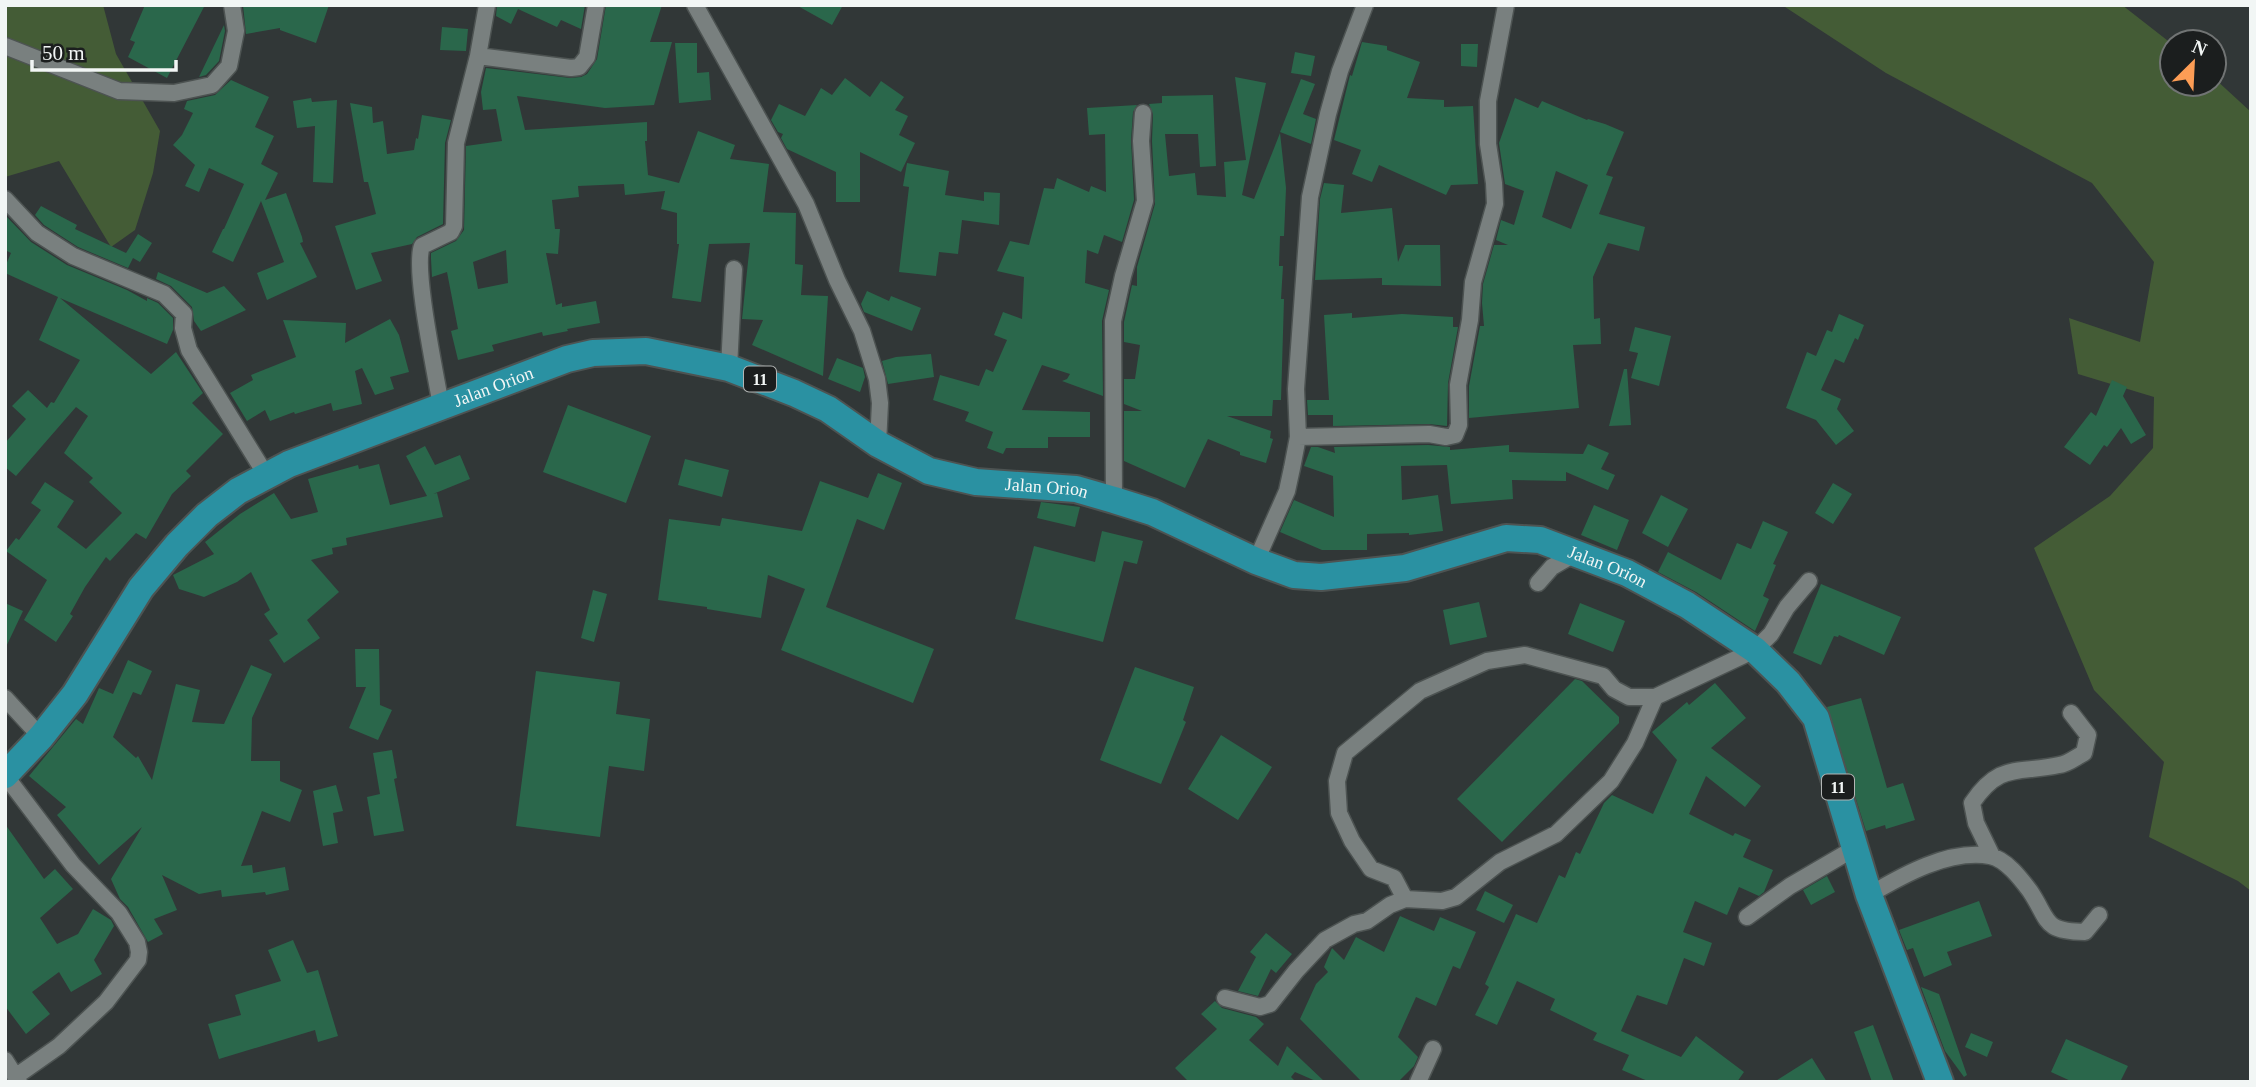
<svg xmlns="http://www.w3.org/2000/svg" width="2256" height="1087" viewBox="0 0 2256 1087" font-family="'Times New Roman',serif">
<style>
.green{fill:#445c36}
.building{fill:#2a674b;fill-rule:evenodd}
.lines{fill:none;stroke-linecap:round;stroke-linejoin:round}
.minor-casing{stroke:#4d5352;stroke-width:19}
.trunk-casing{stroke:#4d5352;stroke-width:30}
.minor{stroke:#79807f;stroke-width:16}
.trunk{stroke:#2a91a2;stroke-width:26}
.labels{text-anchor:middle;dominant-baseline:central;stroke-width:5;stroke-linejoin:round;paint-order:stroke}
.shield{fill:#1b1e1e;stroke:#b2b5b4;stroke-width:2}
.shield-label{font-size:16px;font-weight:bold;fill:#f2f6f5}
.street-label{font-size:18px;fill:#f2f6f5;stroke:#1b1e1e}
</style>
<rect width="100%" height="100%" fill="#313737"/>
<!-- green -->
<path class="green" d="M5 5H103L116 54 160 131 153 173 135 230 111 247 59 161 5 177Z
M1782 5H2122L2172 44V84H2214V78L2251 112V891L2238 881 2149 837 2164 762 2094 690 2034 548 2110 496 2153 448 2154 397 2078 374 2069 318 2140 342 2154 262 2092 183 1886 73Z"/>
<!-- building -->
<path class="building" d="M145 5H205L167 78 128 57 135 42 130 40Z
M243 5H329L316 43 280 30V28L246 34Z
M497 5H585L581 29 561 20 557 27 518 9 511 24 496 16Z
M606 5H662L650 42H672L654 105 605 108 517 96 525 130 647 122V141H645L648 175 679 183 698 131 735 145 730 159 769 164 763 212 796 213 795 264 803 265 801 295 828 296 823 376 752 345 763 320 742 319 750 243 709 244 701 302 672 298 679 244H677V213L661 209 665 191 625 195 624 184 578 186 579 197 552 200 555 229H560L558 254 546 253 556 305 562 303V307L596 301 600 323 567 329 568 331 543 336 542 332 492 345 494 351 458 360 451 331 458 329 447 272 432 277 431 259V253L456 241 464 230 466 146 502 141 496 109 483 110 481 92 486 68 570 78 581 77 587 74 597 59ZM506 250 508 283 478 289 473 262Z
M796 5H843L832 25Z
M224 25 225 31 219 61 206 75 199 77Z
M442 27 468 29 466 51 440 50Z
M1362 42 1387 46V50L1420 62 1407 98 1444 100V107L1473 106 1478 184 1451 185 1446 195 1379 165 1372 182 1352 174 1361 150 1334 140 1350 75 1352 76Z
M675 43H697V73L709 72 711 100 679 103Z
M1461 44H1478L1477 67 1461 66Z
M1295 52 1315 56 1311 76 1291 73Z
M1235 77 1266 83 1242 195 1254 199 1280 133 1286 188 1284 236H1280L1279 266H1283L1281 299H1284L1281 400H1273L1272 416H1227L1271 431 1270 438 1273 439 1266 463 1240 455V452L1208 439 1185 488 1124 461V411H1142L1124 404V379H1135L1140 345 1124 342V322L1132 285 1137 286V267L1155 204 1152 141 1153 114 1149 104 1162 103V96L1213 95 1216 166 1200 167 1198 134H1165L1169 176 1195 173 1197 195 1226 197 1224 162 1246 160Z
M845 78 870 97 881 81 904 97 895 110 908 116 899 135 915 143 901 172 860 152V202H836V172L787 149 781 138 783 134 778 132 771 120 779 104 805 116 821 88 832 95Z
M1301 79 1315 84 1303 114 1316 119 1311 144 1280 132Z
M231 80 269 97 255 127 274 136 261 164 278 173 265 200 286 193 302 237 303 242 300 243 317 277 267 300 257 273 284 262 261 201 233 262 212 252 223 229H224L244 184 209 168 199 192 185 186 195 165 173 145 182 135 193 113 184 109 187 101 215 95Z
M311 98 312 102 337 100 333 183 313 182 315 126 297 128 293 101Z
M1515 98 1538 108 1542 101 1587 120 1588 119 1605 124 1624 132 1606 175 1613 177 1599 214 1645 227 1639 251 1608 243 1593 277 1594 319 1600 318 1601 344 1573 345 1579 408 1469 418V386L1480 326H1484L1482 303 1483 284 1494 245H1508L1496 240 1501 220 1514 225 1524 191 1505 184 1499 143ZM1556 171 1588 185 1571 229 1542 217Z
M350 103 372 107 373 123 383 121 387 154 414 150 416 138 418 139 422 115 451 120 445 143 443 224 417 237 412 244 371 253 382 281 356 290 335 226 376 214 368 182H364Z
M1137 105 1133 112 1131 140 1134 200 1122 242 1104 235 1098 254 1087 250 1085 283 1109 290 1102 321 1103 396 1062 381 1067 379 1070 374 1042 365 1022 410 1090 412V437H1048V448H1006L1003 454 987 448 993 432 965 421 969 412 933 400 940 375 979 386 986 369 993 372 1007 340 994 335 1003 312 1022 319 1024 277 997 271 1010 241 1029 245 1044 188 1054 189 1057 178 1089 192 1091 186 1106 192 1105 134 1089 135 1087 108Z
M907 163 949 171 945 195 984 201V192L1000 193 999 225 962 220 958 254 939 252 936 276 899 272 909 187 903 186Z
M1324 183 1344 185 1341 213 1392 208 1398 262 1405 245H1440L1441 286 1382 285V278L1315 280 1320 199Z
M41 206 77 225 75 229 126 253 138 234 152 243 140 262 133 258 128 268 78 247 44 225 35 215Z
M5 215 31 242 67 265 127 290 147 301V298L158 303 173 318V330L167 344 60 298 151 374 176 352 203 393 192 403 223 434 186 471 191 476 172 494 146 539 136 533 110 561 106 557 85 587 70 614 73 616 56 642 24 620 47 580 6 551 16 538 19 540 41 510 31 503 45 482 74 501 57 527 86 549 122 513 89 482 93 478 64 453 88 416 76 407 16 476 5 467V443L26 419 12 406 28 390 47 408 51 402 54 403 80 360 39 340 58 297 5 273V267L11 253 5 250Z
M158 272 207 293 224 286 246 310 201 331 194 321 192 307 171 286 156 279Z
M867 291 889 301 891 296 921 308 912 331 864 312 861 304Z
M1352 313V318L1402 314 1453 317V327H1458L1448 383 1447 426 1429 424 1333 426V415H1308L1307 400H1329L1324 315Z
M1839 314 1864 325 1858 340 1855 338 1844 363 1835 359 1821 390 1841 399 1837 409 1854 431 1836 445 1816 420 1786 408 1807 352 1816 356 1827 330 1832 332Z
M390 319 399 335 409 372 390 377 394 389 375 395 362 368 355 371 362 404 333 411 331 403 295 414 294 412 270 421 265 410 247 421 230 393 253 380 251 375 296 357 283 320 346 323 345 343Z
M1635 327 1671 336 1659 386 1631 378 1638 353 1629 351Z
M931 354 934 377 888 384 882 361 896 357Z
M837 358 863 368 865 377 860 392 828 379Z
M1624 369H1627L1631 425 1609 426Z
M2112 380 2127 387 2123 396 2146 435 2131 444 2121 428 2107 447 2104 445 2090 465 2064 447 2091 412 2096 416Z
M568 405 651 436 626 503 543 472Z
M1588 444 1609 453 1601 469 1615 475 1608 490 1566 472V481L1512 480 1513 499 1451 504 1447 465 1401 466 1402 500 1438 495 1443 531 1409 535V533L1367 534V550H1322L1280 532 1294 500 1334 517 1333 476 1304 466 1311 447H1318L1335 453 1334 447 1428 445 1450 447V450L1509 445V452L1583 454Z
M425 446 435 465 460 455 470 479 433 494 437 493 443 517 346 538 347 545 332 548 333 554 311 560 339 592 307 620 320 638 284 663 269 640 278 634 264 614 270 610 251 572 237 582 204 597 179 589 173 575 214 554 205 542 240 514 274 493 291 519 318 512 308 479 358 465 359 469 379 464 390 505 427 496 406 456Z
M685 459 729 470 722 497 678 485Z
M878 473 902 483 884 530 857 519 826 607 934 649 913 703 781 650 805 589 768 575 761 618 707 609V607L658 600 669 519 720 526 722 518 802 531 820 481 868 498Z
M1833 483 1852 494 1833 524 1815 513Z
M1661 495 1688 509 1668 547 1642 533Z
M1041 502 1080 507 1075 527 1037 518Z
M1594 505 1629 520 1617 550 1581 535Z
M1763 521 1788 532 1773 564 1776 565 1763 596 1769 599 1755 631 1696 592 1658 572 1668 552 1721 580 1737 543 1751 549Z
M1102 531 1143 541 1137 564 1124 561 1103 642 1015 619 1034 546 1095 562Z
M1821 584 1901 617 1884 655 1839 635 1838 637 1834 636 1821 665 1793 653Z
M593 590 607 594 594 642 581 638Z
M1479 602 1487 637 1450 645 1443 610Z
M5 603 23 611 5 649Z
M1580 603 1625 621 1613 652 1568 634Z
M355 649H379L380 705 392 710 378 740 349 728 366 687H356Z
M128 660 152 671 141 695 133 692 113 737 136 758 138 756 152 780 176 684 200 690 192 722 224 724 251 665 272 674 252 718 251 761H280V781L302 790 290 822 262 811 241 866 252 865 253 873 285 867 289 890 266 895 265 892 222 897 221 890 199 894 162 875 177 910 154 919 163 934 148 942 128 907 120 899 111 879 142 827 99 865 57 815 66 807 29 776 76 719 83 724 99 688 113 694Z
M1135 667 1194 687 1183 720 1186 722 1161 784 1100 760Z
M536 671 620 682 616 714 650 719 644 771 609 766 600 837 516 826Z
M1575 679 1582 681 1619 717V723L1502 842 1457 799Z
M1715 683 1746 718 1711 748 1761 786 1745 807 1706 776 1689 814 1733 836 1735 833 1751 840 1743 857 1773 870 1764 892 1759 896 1739 887 1727 915 1695 901 1683 932 1712 943 1704 966 1684 958 1667 1005 1637 995 1621 1031 1681 1057 1696 1036 1744 1072 1737 1082H1650L1622 1070 1629 1055 1593 1040 1597 1033 1550 1010 1555 999 1517 981 1497 1025 1475 1015 1489 987 1485 984 1516 914 1537 923 1559 875 1565 878 1576 852 1580 854 1604 803 1612 795 1653 814 1677 760 1652 732 1687 702 1689 705Z
M1861 698 1887 788 1903 783 1915 820 1886 829 1885 825 1866 831 1827 707Z
M1221 735 1272 767 1238 820 1188 789Z
M392 750 397 778 394 779 404 831 374 836 367 797 380 794 373 753Z
M336 785 343 811 333 813 338 843 323 846 313 791Z
M5 824 44 879 55 869 73 889 40 918 57 944 78 934 93 909 111 920 114 926 94 960 102 974 71 992 59 972 32 992 50 1014 26 1034 5 1006Z
M1827 876 1835 892 1811 905 1803 890Z
M1485 891 1513 905 1504 923 1476 910Z
M1979 901 1992 936 1947 952 1952 965 1924 977 1913 948 1907 950 1899 930Z
M1400 916 1434 931 1440 917 1476 932 1460 969 1453 966 1436 1006 1416 997 1398 1037 1418 1057 1414 1066 1398 1082H1362L1300 1019 1316 984 1328 972 1324 967 1332 948 1344 960 1356 937 1384 952Z
M1266 933 1292 954 1276 973 1271 969 1258 996 1238 991 1256 957 1250 952Z
M293 940 307 973 318 970 338 1036 318 1042 315 1030 219 1059 208 1024 241 1015 235 995 281 981 268 950Z
M1921 987 1939 994 1967 1075 1964 1077 1945 1051Z
M1215 1001 1222 1008 1256 1017 1264 1024 1249 1040 1278 1066 1287 1046 1325 1082H1318L1295 1072 1291 1077 1296 1082H1189L1175 1068 1217 1029 1201 1014Z
M1873 1025 1894 1082H1872L1854 1032Z
M1971 1033 1993 1042 1987 1057 1965 1047Z
M2066 1039 2128 1066 2120 1082H2073L2051 1072Z
M1812 1058 1827 1082H1774Z"/>
<g class="lines">
<!-- minor casing -->
<g class="minor-casing">
<path id="minor" d="M695 5 806 204 837 280 862 331 877 379 880 403 878 444
M5 46 119 91 174 93 212 85 229 66 236 31 232 5
M478 56 571 68 579 67 587 57 596 5
M5 199 37 233 73 256 164 294 184 314 183 328 189 350 266 475
M729 368 734 269
M441 406C436 375 413 269 422 246L451 232 454 226 456 143 478 56 487 5
M1298 437 1429 434 1446 437 1455 435 1459 425 1458 385 1470 320 1473 282 1495 204 1494 183 1488 144V101L1506 5
M1114 500 1113 321 1123 276 1145 201 1141 141 1143 113
M1256 561 1287 491 1292 468 1298 437 1296 389 1310 197 1328 114 1340 71 1365 5
M1538 583 1552 567 1576 553
M5 698 41 737
M5 775 73 865 119 913 137 942 139 952 138 960 106 1002 59 1046 15 1077
M1992 856 1976 823 1972 803C2000 762 2017 774 2059 765 2068 764 2076 757 2084 753L2088 735 2071 713
M1869 895C1903 875 1949 849 1990 856 2006 859 2021 879 2030 891 2050 921 2042 931 2085 932L2099 915
M1405 899 1394 878 1371 869 1352 841 1339 813 1337 781 1345 753 1420 691 1487 661 1525 655 1603 676 1614 689 1629 697H1655L1755 650 1771 634 1787 607 1809 581
M1747 917 1790 886 1855 848
M1225 998 1260 1007 1270 1004 1296 971 1325 940 1354 924 1367 921 1390 905 1405 899 1442 901 1456 897 1500 862 1556 834 1611 781 1635 743 1655 697
M5 1060 19 1082
M1418 1082 1433 1049"/>
</g>
<!-- trunk casing -->
<g class="trunk-casing">
<g id="trunk">
<path id="s1" d="M5 775 41 737 75 694 141 588 177 545 207 515 238 491 289 464 567 359 593 353 646 351 729 368 794 393 828 409 878 444 929 471 976 482 1076 489 1114 500 1152 512 1256 561 1294 575 1321 577 1405 568 1506 538 1540 540 1627 573 1687 605 1755 650 1788 682 1816 718 1869 895 1940 1082"/>
</g>
</g>
<!-- minor -->
<use href="#minor" class="minor"/>
<!-- trunk -->
<use href="#trunk" class="trunk"/>
</g>
<g class="labels">
<!-- shield labels -->
<g class="shield">
<rect x="744" y="366.5" width="32" height="25" rx="5"/>
<rect x="1822" y="774.5" width="32" height="25" rx="5"/>
</g>
<g class="shield-label">
<text x="760" y="379">11</text>
<text x="1838" y="787">11</text>
</g>
<!-- street labels -->
<g class="street-label">
<text stroke="none"><textPath href="#s1" startOffset="646">Jalan Orion</textPath></text>
<text stroke="none"><textPath href="#s1" startOffset="1234">Jalan Orion</textPath></text>
<text stroke="none"><textPath href="#s1" startOffset="1822">Jalan Orion</textPath></text>
</g>
</g>
<!-- border -->
<rect width="2256" height="1087" fill="none" stroke="#f2f6f5" stroke-width="14"/>
<!-- north arrow -->
<g transform="translate(2193 63) rotate(24)"><circle r="33" fill="#1b1e1e" stroke="#717474" stroke-width="2"/>
<path d="M0-5L12 26L0 18L-12 26Z" fill="#fd9d55"/>
<text y="-10" font-size="19" font-weight="bold" text-anchor="middle" fill="#f2f6f5">N</text>
</g>
<!-- scale -->
<path d="M32 60v10h144v-10" fill="none" stroke="#f2f6f5" stroke-width="3.5"/>
<text x="42" y="60" font-size="21" fill="#f2f6f5" stroke="#1b1e1e" stroke-width="5" paint-order="stroke">50 m</text>
</svg>
